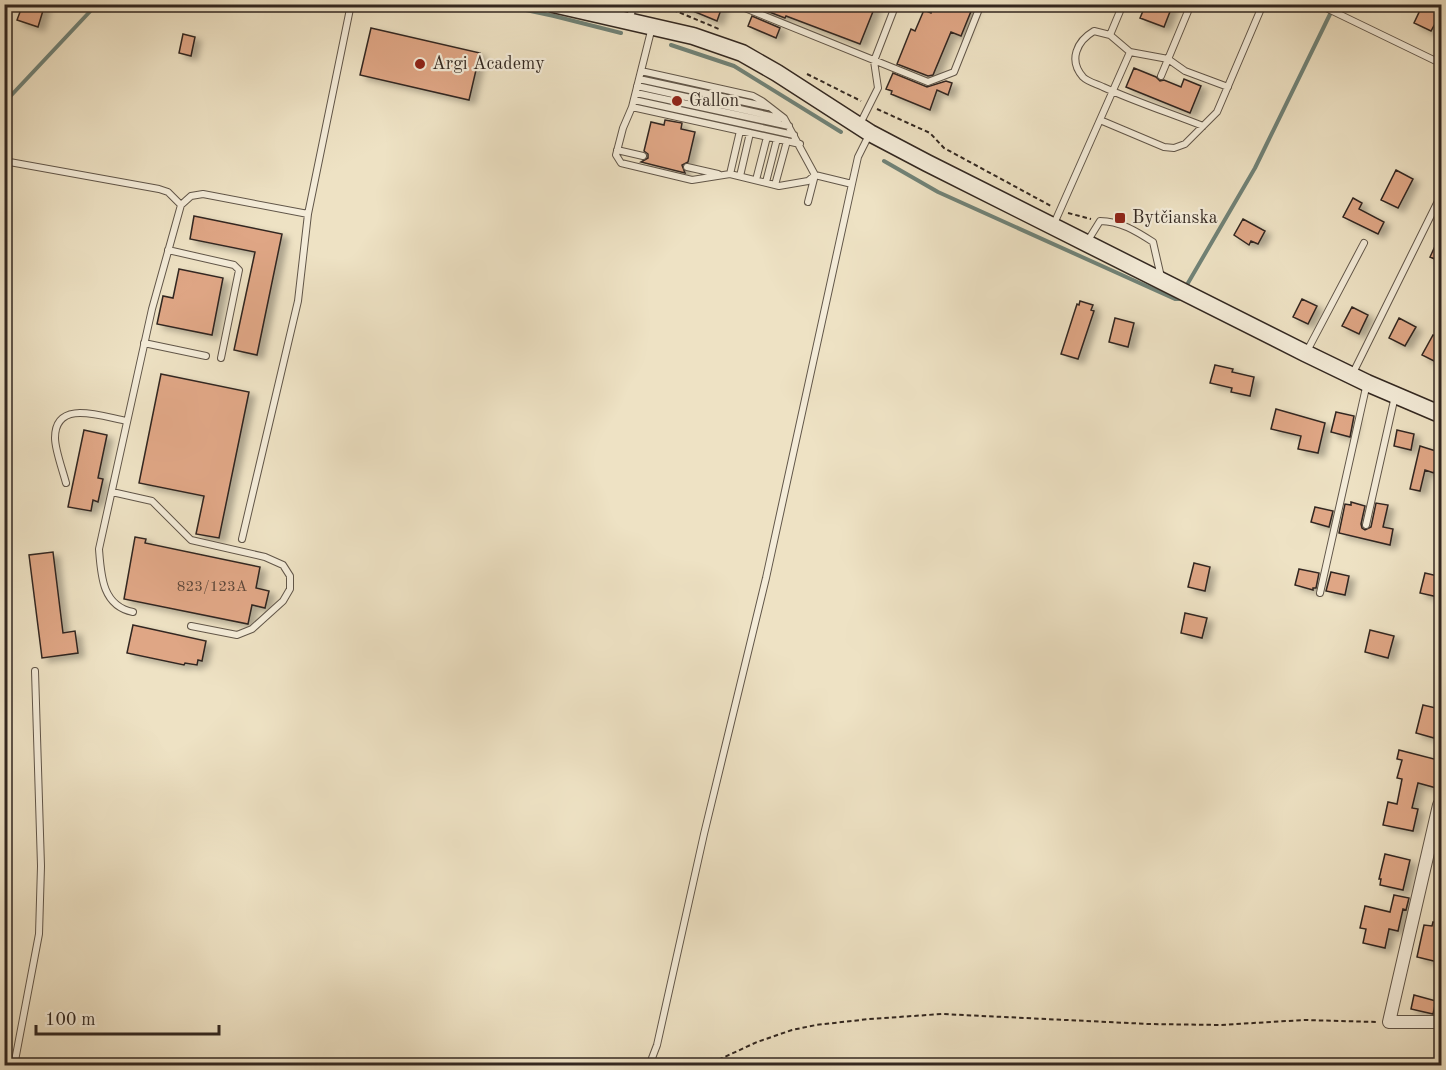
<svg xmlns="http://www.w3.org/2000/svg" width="1446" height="1070" viewBox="0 0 1446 1070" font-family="'Old Standard TT',serif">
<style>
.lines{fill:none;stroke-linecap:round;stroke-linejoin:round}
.stream{stroke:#708277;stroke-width:4}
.building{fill:#dfa685;stroke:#322720;stroke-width:1.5;filter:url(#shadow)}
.lane-casing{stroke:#615649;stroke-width:8}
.street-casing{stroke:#615649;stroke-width:14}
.secondary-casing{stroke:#322720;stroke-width:19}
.path{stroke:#322720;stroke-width:2;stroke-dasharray:4.5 3;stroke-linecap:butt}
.lane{stroke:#f4ecd9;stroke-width:6}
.street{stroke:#f4ecd9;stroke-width:12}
.secondary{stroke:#f4ecd9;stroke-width:16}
.poi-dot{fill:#8f2418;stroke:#f4ecd9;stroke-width:2}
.labels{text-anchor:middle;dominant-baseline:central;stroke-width:4.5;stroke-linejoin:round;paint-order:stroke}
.number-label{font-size:15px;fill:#5d4739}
.poi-label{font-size:18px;fill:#322720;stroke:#f4ecd9;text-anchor:start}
</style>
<defs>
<filter id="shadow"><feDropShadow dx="6" dy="4" stdDeviation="3" flood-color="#0004"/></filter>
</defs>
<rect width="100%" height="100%" fill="#eee2c4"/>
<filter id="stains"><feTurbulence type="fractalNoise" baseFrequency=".00333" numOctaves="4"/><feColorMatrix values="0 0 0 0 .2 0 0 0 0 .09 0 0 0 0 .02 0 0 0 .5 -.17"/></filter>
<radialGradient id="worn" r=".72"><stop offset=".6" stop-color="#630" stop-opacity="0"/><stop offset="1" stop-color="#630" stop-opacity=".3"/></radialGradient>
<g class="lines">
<!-- stream -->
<path class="stream" d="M498 4 554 16 621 33
M671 45 734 66 841 132
M4 103 97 4
M884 161 938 192 1175 299H1179
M1188 283 1255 168 1335 4"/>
</g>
<!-- building -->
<path class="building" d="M23 4H45L38 27 17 20Z
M676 4H723L717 21Z
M757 4H876L860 44 786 16 785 18 756 7Z
M934 4H974L961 36 951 32 933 75 928 76 897 64 911 29 915 31 924 10 931 13Z
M1146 4H1173L1164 27 1140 18Z
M1423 4H1442V11L1431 31 1414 23Z
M752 16 780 28 776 38 748 26Z
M371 28 480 53 469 100 360 75Z
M183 34 195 37 191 56 179 53Z
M1134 68 1156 77 1160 81 1164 80 1181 87 1184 79 1201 86 1190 113 1126 87Z
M893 73 927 87 946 81 952 83 948 95 937 90 930 110 891 94 892 91 886 89Z
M665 120 682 123 681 129 695 132 688 162 682 165 685 173 641 162 648 158V154L644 151 651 122 664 125Z
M1396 170 1413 179 1398 208 1381 200Z
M1353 198 1362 203 1359 209 1384 222 1378 234 1343 217Z
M194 216 282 234 257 355 234 350 255 252 190 239Z
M1243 219 1265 231 1258 244 1251 241 1249 245 1234 235Z
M1442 231V262L1430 257Z
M179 269 223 278 212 335 157 324 163 296 173 298Z
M1302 299 1317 306 1308 324 1293 317Z
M1080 301 1093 305 1091 310 1094 311 1078 359 1061 354 1077 304 1079 305Z
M1352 307 1368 315 1359 334 1342 326Z
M1115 318 1134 323 1128 347 1109 342Z
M1399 318 1416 327 1405 346 1389 338Z
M1433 335 1442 339V365L1422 355Z
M1215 365 1233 369 1232 372 1254 377 1250 396 1231 392 1232 388 1210 383Z
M161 374 249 392 219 538 196 534 204 496 139 483Z
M1276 409 1325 423 1318 453 1298 449 1301 436 1271 429Z
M1336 412 1354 416 1350 437 1331 432Z
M84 430 107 435 98 478 103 479 98 502 93 500 91 511 68 507Z
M1397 430 1414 434 1411 450 1394 446Z
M1420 446 1439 452 1434 473 1425 470 1420 491 1410 489Z
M1351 502 1365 506 1361 524 1362 528 1365 530 1371 527 1376 503 1388 505 1383 527 1393 529 1390 545 1339 533 1345 504 1351 505Z
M1315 507 1333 511 1329 527 1311 522Z
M135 537 146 539 145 543 260 567 256 588 269 591 265 608 252 605 248 624 124 599Z
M53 552 63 633 75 631 78 653 42 658 29 555Z
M1194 563 1210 567 1205 591 1188 587Z
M1299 569 1319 573 1316 588H1313V590L1295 585Z
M1331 572 1349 576 1345 595 1326 591Z
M1425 573 1442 577 1438 597 1420 593Z
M1185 613 1207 618 1202 638 1181 633Z
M133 625 206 641 202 661 198 660 197 665 185 663 184 665 127 653Z
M1370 630 1394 636 1388 658 1365 652Z
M1423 705 1440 709 1438 715 1440 716 1434 738 1416 733Z
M1399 750 1442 761 1440 789 1418 783 1412 808 1418 809 1413 831 1383 825 1388 802 1397 804 1402 779 1397 778 1402 760 1397 759Z
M1385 854 1410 860 1403 890 1380 885 1381 879H1379Z
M1394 895 1409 898 1406 910 1403 909 1398 931 1389 929 1385 948 1363 943 1366 929 1360 928 1365 906 1390 912Z
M1433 922 1442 924V963L1417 957 1424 925 1432 926Z
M1414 995 1436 1001 1433 1014 1411 1009Z"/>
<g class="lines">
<!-- lane casing -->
<g class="lane-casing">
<path id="lane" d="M735 4 928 82 954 72 981 4
M1318 4 1442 64
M629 20 634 4
M652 27 632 107 623 128 616 155 621 163 692 180 730 174 779 186 808 181 815 175 852 184
M1110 35 1123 4
M641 71 753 96 762 101 784 118 815 175 808 202
M1161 76 1191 4
M639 79 768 107
M637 86 780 118
M636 93 789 126
M634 100 794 135
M632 107 800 144
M1100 120 1164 147 1174 148 1185 144 1217 112 1263 4
M860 124 878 88 874 61 896 4
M1203 126C1170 113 1136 102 1103 87 1097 84 1088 82 1083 77 1068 60 1077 41 1094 31L1110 35 1130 52 1168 59 1185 71 1228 87
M617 150 643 156
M4 161 159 189 168 192 181 205
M687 167 718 174
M730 174 740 131
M740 176 750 133
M756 180 767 137
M766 182 777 139
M775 185 787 141
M1053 226 1130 52
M1087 242 1100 221C1120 221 1136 231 1153 242L1161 277
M168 250 234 265 239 270 221 358
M144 343 206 356
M1306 353 1364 243
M1352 375 1442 193
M66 483C63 471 55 450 55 438 55 398 103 417 127 421
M112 492 152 501 191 540 265 557 283 565 290 576V589L283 601 252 629 237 635 191 626
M1366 525 1395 396
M242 539 298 301 308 214 351 4
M1320 593 1367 383
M133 612C102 606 101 575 99 549L152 309 181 205 191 196 203 194 308 214
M14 1066 39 934 41 866 35 671
M649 1066 657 1045 704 834 766 578 852 184 858 157 870 133"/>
</g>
<!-- street casing -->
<g class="street-casing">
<path id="street" d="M1439 805 1389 1022H1442"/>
</g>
<!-- secondary casing -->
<g class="secondary-casing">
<path id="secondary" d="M553 4 693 36 742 53 777 73 870 133 927 163 1305 353 1367 383 1442 415"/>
</g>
<!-- path -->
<path class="path" d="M659 4 719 29
M807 74 861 101
M877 109 930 133 944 148 1051 206
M1068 213 1091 219
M705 1066 757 1042 792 1030 816 1025 869 1019 942 1014 1149 1024 1220 1025 1304 1020 1377 1022"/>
<!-- lane -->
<use href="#lane" class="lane"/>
<!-- street -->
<use href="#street" class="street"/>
<!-- secondary -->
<use href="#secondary" class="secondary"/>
</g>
<!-- markers -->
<g class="poi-dot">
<circle cx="420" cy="64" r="6"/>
<circle cx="677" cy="101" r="6"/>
<rect x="1114" y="212" width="12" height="12" rx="3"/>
</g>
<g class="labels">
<!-- number labels -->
<g class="number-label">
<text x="212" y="587">823/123A</text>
</g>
<!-- poi labels -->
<g class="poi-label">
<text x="432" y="64">Argi Academy</text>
<text x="689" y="101">Gallon</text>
<text x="1132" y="218">Bytčianska</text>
</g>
</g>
<!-- margin -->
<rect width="1446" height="1070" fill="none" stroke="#eee2c4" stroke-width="24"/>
<rect x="6" y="6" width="1434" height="1058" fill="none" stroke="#322720" stroke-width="3"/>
<rect x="12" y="12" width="1422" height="1046" fill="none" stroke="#322720" stroke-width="1.5"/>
<!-- scale -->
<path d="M36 1025v9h183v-9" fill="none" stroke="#322720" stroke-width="3"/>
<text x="45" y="1025" font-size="18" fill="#322720" stroke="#f4ecd9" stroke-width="4.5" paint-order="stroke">100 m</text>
<rect width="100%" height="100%" filter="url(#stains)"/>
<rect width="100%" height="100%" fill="url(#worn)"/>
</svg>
